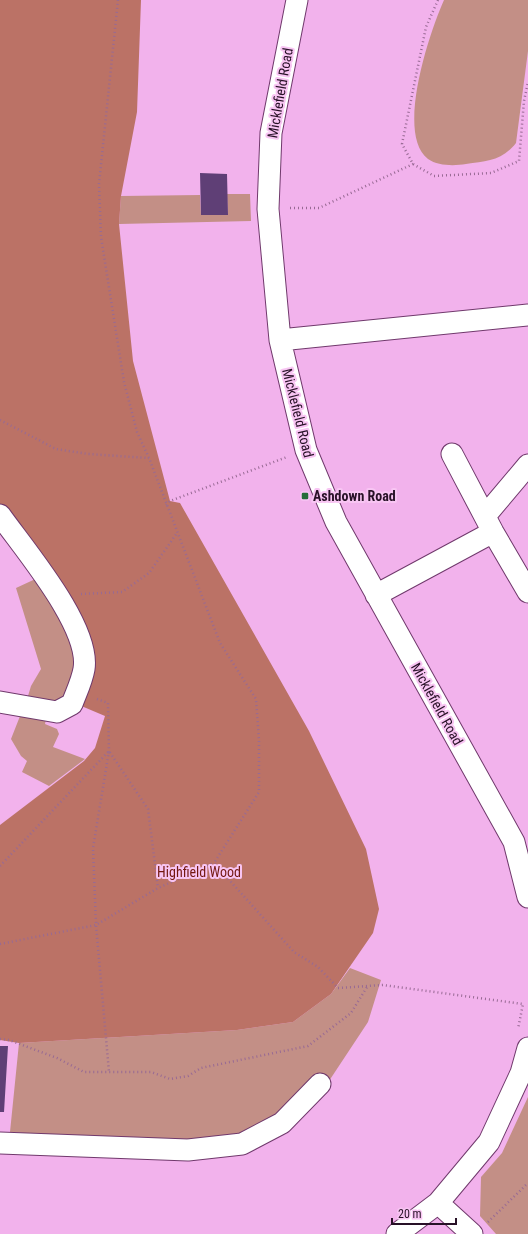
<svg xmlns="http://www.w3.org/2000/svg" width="528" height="1234" viewBox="0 0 528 1234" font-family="'Roboto Condensed',sans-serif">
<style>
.green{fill:#c38f86}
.forest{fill:#bb7266}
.building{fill:#5f3f76}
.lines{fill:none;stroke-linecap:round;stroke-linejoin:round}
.minor-casing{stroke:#70396c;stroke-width:23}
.path{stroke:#986a94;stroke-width:2.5;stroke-dasharray:1 3;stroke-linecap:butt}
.minor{stroke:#fff;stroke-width:21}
.poi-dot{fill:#266d3a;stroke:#f8c5f3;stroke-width:1.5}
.labels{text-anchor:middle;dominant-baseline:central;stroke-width:4;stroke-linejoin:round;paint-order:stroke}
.street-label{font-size:14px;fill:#281127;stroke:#f8c5f3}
.poi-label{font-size:14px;font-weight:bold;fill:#281127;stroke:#f8c5f3;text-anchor:start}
.park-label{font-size:14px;fill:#721810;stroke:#f8c5f3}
</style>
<rect width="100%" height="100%" fill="#f2b2ec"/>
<!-- green -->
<path class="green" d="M444 0H528V51L516 143C502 161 487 161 466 164 454 166 438 166 428 159 395 134 430 31 444 0Z
M227 194H250L251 221 119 224 121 196 200 195 201 215H228Z
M44 575 80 660 66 697 56 702 28 696 31 686 41 669 16 588Z
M22 711 47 714 45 724 57 729 59 734 53 747 85 759 49 786 22 772 27 761 21 756 11 739Z
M350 968 381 980 368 1022 329 1081 279 1120 239 1137 187 1145 10 1132 19 1043 237 1030 293 1022 331 994Z
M528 1097V1234H496L480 1216 481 1177 502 1153Z"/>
<!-- forest -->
<path class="forest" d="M0 0H141L137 112 121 196 119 224 133 361 170 501 180 503 309 731 366 849 379 909 373 933 331 994 293 1022 237 1030 19 1043 0 1040V825L84 761 95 748 105 716 79 705 83 620 67 590 0 504Z"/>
<!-- building -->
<path class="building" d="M200 173 227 174 228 215H201Z
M0 1046H8L4 1112H0Z"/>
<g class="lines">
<!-- minor casing -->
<g class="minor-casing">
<path id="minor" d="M297 0 271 133 268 209 280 340 306 450 336 522 514 842 528 897
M280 340 528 315
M452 454 493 532 528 592
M0 515C24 549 91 627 84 669 82 681 76 693 72 704L57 712 0 702
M485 516 528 465
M376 595 493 532
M0 1143 188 1150 242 1144 282 1123 320 1084
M438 1203 472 1234
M397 1234 438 1203 489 1142 521 1073 528 1048"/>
</g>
<!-- path -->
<path class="path" d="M118 0 99 184 101 237 124 382 137 432 149 458 220 643 256 699 259 740V792L214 863 294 952 318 967 338 988 383 985 523 1004 518 1029
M438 0 426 27 402 144 413 164 434 176 491 173 519 161 524 101 528 82
M290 208H319L413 164
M0 420 56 449 88 454 149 458
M166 505 170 501 287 457
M81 594 122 592 149 573 177 533
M97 699 108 703 109 751 93 848 96 925 109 1072
M0 866 109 751 148 809 158 888
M0 944 96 925 158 888 214 863
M0 1039 9 1040 57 1058 84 1072H151L170 1079 188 1076 201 1068 308 1046 351 1013 367 987
M488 1222 528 1183"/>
<!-- minor -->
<use href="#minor" class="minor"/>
</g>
<!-- markers -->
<rect class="poi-dot" x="301" y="492" width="8" height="8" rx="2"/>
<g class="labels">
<!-- street labels -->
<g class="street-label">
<text transform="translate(280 93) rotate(-80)">Micklefield Road</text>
<text transform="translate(298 413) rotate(76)">Micklefield Road</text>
<text transform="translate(437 704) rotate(61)">Micklefield Road</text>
</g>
<!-- poi labels -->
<g class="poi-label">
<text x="313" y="496">Ashdown Road</text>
</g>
<!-- park labels -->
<g class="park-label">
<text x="199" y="872">Highfield Wood</text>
</g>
</g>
<!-- scale -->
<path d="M392 1218v6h64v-6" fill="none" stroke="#281127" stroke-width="2"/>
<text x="398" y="1218" font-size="12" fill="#281127" stroke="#f8c5f3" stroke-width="3" paint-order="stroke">20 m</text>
</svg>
